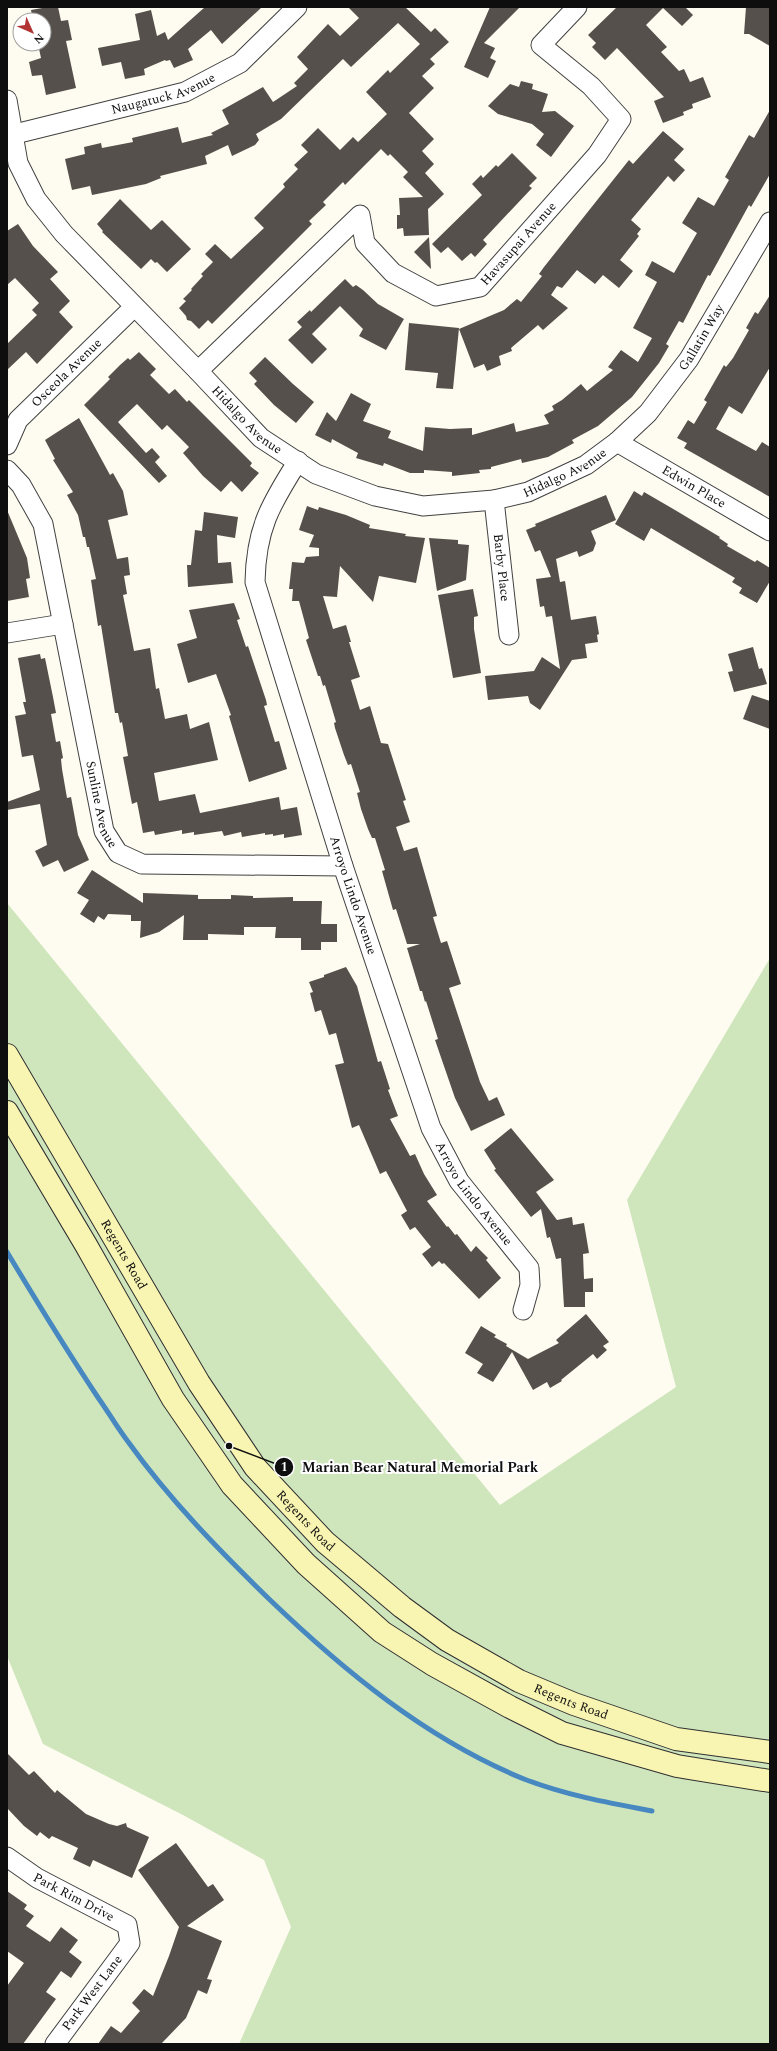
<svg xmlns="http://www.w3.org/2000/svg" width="777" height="2051" viewBox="0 0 777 2051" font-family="Spectral,serif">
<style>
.green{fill:#cfe5bc}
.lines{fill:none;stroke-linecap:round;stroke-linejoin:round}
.stream{stroke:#4788c1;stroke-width:5}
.building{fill:#55504b}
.minor-casing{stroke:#414141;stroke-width:21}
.secondary-casing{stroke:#303030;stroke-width:24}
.minor{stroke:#fff;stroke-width:19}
.secondary{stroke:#f8f4b1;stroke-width:22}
.labels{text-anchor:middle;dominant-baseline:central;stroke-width:4;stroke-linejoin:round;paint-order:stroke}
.street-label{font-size:13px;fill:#0e0e0e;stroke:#fff}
.leader{fill:none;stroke:#0e0e0e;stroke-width:1.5}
.callout-dot{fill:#0e0e0e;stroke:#fff;stroke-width:1.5}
.mark-label{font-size:12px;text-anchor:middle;font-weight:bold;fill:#fff}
.callout-label{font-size:14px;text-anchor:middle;font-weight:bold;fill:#0e0e0e;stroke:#fff;stroke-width:4;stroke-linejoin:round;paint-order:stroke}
</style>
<rect width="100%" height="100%" fill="#fefcf0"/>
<!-- green -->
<path class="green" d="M7 903 500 1505 676 1387 627 1200 770 958V2044H239L291 1927 264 1860 183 1815 43 1744 7 1656Z"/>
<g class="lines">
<!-- stream -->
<path class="stream" d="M7 1252C37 1302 67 1351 99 1399 109 1413 118 1429 129 1443 170 1500 218 1549 268 1598 343 1670 426 1739 524 1779 565 1795 609 1803 652 1811"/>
</g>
<!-- building -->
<path class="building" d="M48 7H58L61 21 68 20 72 40 66 41 76 88 46 95 42 75 32 76 29 62 41 58 38 44H44V20H33L31 10Z
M205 7H262L222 44 211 30 188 49 193 60 174 68 170 60 166 61 165 60 144 69 145 75 125 79 121 62 102 66 98 48 140 40 135 14 151 10 157 36 165 32 168 40Z
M348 7H405L431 32 435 28 449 42 430 59 435 64 422 76 434 88 409 113 434 139 422 151 434 164 425 173 444 194 428 209 429 235 404 236 403 228 397 229V215H400L399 198 423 197 403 177 408 172 390 154 388 156 381 149 345 185 343 182 323 202 326 205 309 221 312 224 212 324 208 320 199 329 191 321 187 320 186 316 179 308 186 301 183 299 192 290 191 289 203 276 201 274 213 262 205 254 215 244 231 259 264 228 254 218 285 187 283 184 298 169 294 165 308 152 301 145 318 128 340 150 353 137 358 142 387 114 366 92 388 70 390 73 420 44 398 23 351 67 343 59 281 119 256 134 259 140 255 145 232 156 228 145 205 156 207 164 160 176 161 178 146 184 92 195 90 186 72 190 65 159 85 154 84 147 101 143 102 148 133 142 132 138 178 127 182 143 213 135 211 133 229 124 222 110 263 87 273 102 297 86 294 83 308 69 297 57 328 24 340 36 359 18Z
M490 7H520L484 43 495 48 490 58 496 61 488 78 464 67Z
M617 7H685L693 15 682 26 663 8 646 25 667 47 661 52 679 71 684 69 690 82 703 77 711 97 692 104 693 108 683 112 684 115 663 123 654 101 664 97 617 48 605 60 592 47 596 43 588 35Z
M746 7H770V46L749 34H744Z
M521 81 533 84 532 89 548 94 542 112 555 111 574 126 551 157 536 145 544 134 532 124 498 114 488 106 510 84 519 87Z
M770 110V174L751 207 749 205 710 276 708 275 683 323 679 321 666 344 669 346 659 363 632 397 598 426 572 440 574 443 548 457 522 463 521 459 491 467V469L479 470 480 473 452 476V472L424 470V473H410L384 463 383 466 356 458 358 453 332 439 331 443 315 435 327 412 336 421 351 393 371 404 363 421 391 431 388 438 423 451 425 427 450 429 472 428V435L514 423 516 432 549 424 544 415 554 410 552 406 562 400 581 384 587 391 613 370 608 367 621 350 638 362 652 338 633 328 657 282 645 275 652 261 674 273 697 233 682 223 698 197 714 206 729 180 725 177 749 135 754 138Z
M663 131 684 149 674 160 685 170 674 182 668 176 631 220 641 229 637 234 639 236 620 260 633 271 619 288 603 275 595 284 577 270 562 288 557 286 551 295 568 308 543 330 538 325 511 348 512 351 499 356 501 365 487 371 484 364 474 368 459 329 504 310 517 299 521 302 542 276 539 274 544 267 629 160 633 164Z
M512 153 537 178 529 186 532 188 483 240 487 244 475 257 471 253 462 261 448 247 441 253 432 244 482 195 472 184 481 175 483 178 496 165 498 167Z
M120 199 151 230 162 220 191 249 167 272 157 262 155 263 151 259 141 269 102 232 103 231 97 224Z
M18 224 33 246 58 272 50 279 70 301 59 312 73 327 37 364 26 352 7 370V344L37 315 32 310 39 303 15 278 7 285V231Z
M429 237 431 269 414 252Z
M345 279 353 287 356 285 363 290 378 304 404 319 386 350 359 336 363 329 340 306 312 334 327 349 312 364 288 340 302 327 297 322 310 310 311 312Z
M770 295V367L742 414 729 406 716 429 756 451 762 442 770 447V497L684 448 687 443 677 438 688 420 694 424 707 402 704 400 724 365 726 367 733 358 749 330 746 328 755 312 758 314Z
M409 323 459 328 453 389 436 388 438 373 405 370Z
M139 352 156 369 150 375 169 394 175 389 187 402 189 400 252 463 250 466 259 473 242 492 231 481 221 492 203 476 183 453 189 447 167 425 162 430 137 404 118 422 146 453 152 448 160 457 155 462 167 476 159 483 84 405 110 379 108 377 120 365 128 358 130 360Z
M265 357 293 384 314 402 296 423 274 405 254 384 257 381 249 373Z
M79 418 110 475 113 473 123 491 128 515 108 520 117 559 128 557 130 575 124 576 127 594 123 595 134 651 150 648 156 689 159 688 165 719 187 714 190 729 209 722 218 760 154 773 159 801 195 794 200 813 279 797 281 810 297 807 302 835 284 838V834L273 836V834L265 835V833L242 837 241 832 224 836 222 831 194 835V832L182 834V830L155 835 154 831 143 833 137 802 132 804 123 757 128 756 122 722 120 723 118 713H115L101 625 98 626 91 580 96 579 89 547H87L85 537H83L78 515 67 495 73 492 53 460 55 459 45 440Z
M634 491 642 496 644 492 675 510 720 537 719 538 728 544 727 546 755 562 757 560 770 568V581L757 603 739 593 742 588 732 582 735 578 651 528 644 541 615 524Z
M606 495 616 520 591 531 596 543 593 551 579 557 577 551 556 559 560 582 565 581 571 620 596 616 599 634 597 635 598 642 585 644 587 658 572 660 540 710 530 703 528 696 488 700 485 676 534 671 542 657 560 669 552 616 546 617 544 606 540 607 536 579 551 577 540 550 535 552 526 530 536 526 535 524Z
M307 506 318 510 319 507 346 515 370 525 369 528 406 534 405 536 425 538 416 583 379 576 373 602 340 566 337 597 323 596 333 629 346 625 351 642H349L360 677 351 680 360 710 370 706 381 743 388 744 406 800 403 801 410 822 396 827 404 851 417 847 437 916 433 917 441 943 447 941 461 984 449 988 480 1082 489 1101 497 1097 505 1115 471 1131 455 1098 435 1040 438 1039 426 1001 425 1002 422 991H420L407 948 420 944H407L396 909 393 910 382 871 385 870 375 838H372L368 829 361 809 357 793 360 792 351 764 348 765 344 755 335 728 334 723 336 722 325 685 323 686 320 676H318L306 640 309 638 299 601H292L293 589H289L292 562 304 563 306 557 319 556V548L309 547 314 535 299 530Z
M7 510 27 558 30 578 26 579 29 597 7 601Z
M204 512 238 517 235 538 217 535 218 563 231 562 233 583 188 587 187 565H191L195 530 202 531Z
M429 538 458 540V544L469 545 466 580 437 591Z
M473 589 478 616 474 617V629L481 673 453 678 438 595Z
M234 603 240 619 237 620 246 647 248 646 266 700 267 705 264 706 275 742 279 741 287 769 249 782 229 716 231 715 216 674 188 683 177 644 197 638 189 610Z
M753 647 759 669 762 668 767 684 734 692 728 672 733 671 728 654Z
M40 654 41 659 45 658 53 697 56 713 51 714 56 742 60 741 63 758 61 759 62 769 67 798 71 797 78 835 89 860 64 872 58 860 43 867 35 851 47 845 40 804 7 810V802L40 790 33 755 22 757 15 716 26 714 23 702H26L18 658Z
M752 695 770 701V729L743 719Z
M92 870 143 903V893L198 895V899H231V895L253 896V898L293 897V901H322L321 924H337V942H321V950H301V938H275L276 927H244V935L208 934V940H183L184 915 159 932 140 938 141 921H131V915L108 914 104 920 98 916 94 923 80 914 89 900 77 893Z
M346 967 357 986 378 1062 381 1061 390 1089 388 1090 398 1116 390 1119 410 1156 415 1154 424 1174 437 1195 427 1201 447 1227 448 1226 455 1235 457 1234 471 1252 476 1246 488 1258 486 1260 501 1278 479 1299 444 1263 442 1264 439 1261 432 1267 422 1254 431 1247 415 1227 410 1230 401 1215 407 1211 386 1171 380 1174 359 1125 352 1128 335 1065 344 1063 336 1033 329 1035 321 1010 315 1012 310 993 313 992 309 982 324 977V975Z
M511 1128 554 1180 536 1192 557 1220 572 1217 573 1225 584 1223 589 1253 583 1254 584 1279 593 1278V1292H585V1307H564L561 1258 556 1259 550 1237 547 1238 541 1209 531 1217 494 1170 496 1169 484 1150Z
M586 1314 609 1342 603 1346 607 1350 597 1359 593 1354 561 1380 562 1381 550 1388 547 1382 533 1390 512 1352 493 1382 477 1373 483 1364 465 1353 481 1326 496 1335 494 1337 507 1344 506 1346 528 1359 559 1343 556 1340Z
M7 1753 29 1775 34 1771 55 1793 57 1790 86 1814 109 1824 117 1826 126 1823 127 1827 149 1837 132 1878 93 1860 90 1867 73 1859 78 1848 52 1836 49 1839 40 1832 37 1836 24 1826 7 1808Z
M176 1843 208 1887 213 1884 224 1900 187 1926 222 1941 207 1979 212 1980 207 1994 198 1990 186 2018 161 2044H98L111 2026 121 2033 140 2011 132 2003 144 1989 153 1996 169 1956 179 1927 138 1870Z
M7 1891 27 1905 24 1909 34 1916 26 1926 50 1942 61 1927 78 1940 69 1952 82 1962 71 1978 61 1971 46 1992 56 1999 23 2044H7V1986L24 1963 7 1951Z"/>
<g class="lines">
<!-- minor casing -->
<g class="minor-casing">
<g id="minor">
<path id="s1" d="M7 100 18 163 36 199 64 234 198 371 261 438 316 474 375 496 423 506 494 500 528 492 586 465 617 442 648 413 689 359 770 222"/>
<path id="s2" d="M7 136 185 92 240 63 297 7"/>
<path id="s3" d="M198 371 360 215 365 243 393 273 436 296 480 287 597 155 621 119 591 86 541 45 577 7"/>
<path id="s4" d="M617 442 770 531"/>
<path id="s5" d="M7 445 18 420 134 307"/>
<path id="s6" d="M298 461C270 505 256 529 255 582L343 866 431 1128 459 1181 529 1268 530 1285 523 1310"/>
<path id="s7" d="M7 470 21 485 43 524 104 831 118 853 142 864 343 866"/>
<path id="s8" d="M494 500 509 635"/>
<path d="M7 633 63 624"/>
<path id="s9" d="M7 1857 37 1878 127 1925 130 1943 55 2044"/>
</g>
</g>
<!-- secondary casing -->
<g class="secondary-casing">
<g id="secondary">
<path id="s10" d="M7 1055 199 1383 255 1467 325 1542 402 1607 447 1640 519 1681 574 1704 676 1739 770 1752"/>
<path d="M7 1112 86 1245 173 1399 232 1485 306 1564 382 1632 432 1664 510 1707 562 1733 677 1766 770 1781"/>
</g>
</g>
<!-- minor -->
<use href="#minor" class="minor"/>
<!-- secondary -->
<use href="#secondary" class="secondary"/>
</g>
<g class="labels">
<!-- street labels -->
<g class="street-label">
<text stroke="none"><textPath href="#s2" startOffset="162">Naugatuck Avenue</textPath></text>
<text stroke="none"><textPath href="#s3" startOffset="446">Havasupai Avenue</textPath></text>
<text stroke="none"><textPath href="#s1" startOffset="954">Gallatin Way</textPath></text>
<text stroke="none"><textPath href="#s5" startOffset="95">Osceola Avenue</textPath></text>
<text stroke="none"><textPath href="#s1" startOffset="410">Hidalgo Avenue</textPath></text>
<text stroke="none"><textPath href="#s1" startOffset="758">Hidalgo Avenue</textPath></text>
<text stroke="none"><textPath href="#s4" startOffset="89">Edwin Place</textPath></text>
<text stroke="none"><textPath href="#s8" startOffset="68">Barby Place</textPath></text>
<text stroke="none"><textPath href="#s7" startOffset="352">Sunline Avenue</textPath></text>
<text stroke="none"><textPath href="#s6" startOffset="459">Arroyo Lindo Avenue</textPath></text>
<text stroke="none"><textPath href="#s6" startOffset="783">Arroyo Lindo Avenue</textPath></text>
<text stroke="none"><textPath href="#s10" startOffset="231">Regents Road</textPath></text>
<text stroke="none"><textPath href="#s10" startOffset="555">Regents Road</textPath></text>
<text stroke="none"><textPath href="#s10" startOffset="879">Regents Road</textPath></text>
<text stroke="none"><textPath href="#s9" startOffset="78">Park Rim Drive</textPath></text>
<text transform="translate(92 1993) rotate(-53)">Park West Lane</text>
</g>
</g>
<!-- callouts -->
<path class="leader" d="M229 1446L284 1467"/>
<g class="callout-dot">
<circle cx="229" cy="1446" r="4"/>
<circle cx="284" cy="1467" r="10"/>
</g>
<g class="mark-label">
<text x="284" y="1471">1</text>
</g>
<g class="callout-label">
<text x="420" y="1472">Marian Bear Natural Memorial Park</text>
</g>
<!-- border -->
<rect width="777" height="2051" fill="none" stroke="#0e0e0e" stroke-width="16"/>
<!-- north arrow -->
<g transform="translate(32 32) rotate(135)"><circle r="19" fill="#ffffff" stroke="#9f9f9f"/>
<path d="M0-3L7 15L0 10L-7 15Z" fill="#b13432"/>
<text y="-6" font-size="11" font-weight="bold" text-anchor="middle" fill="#0e0e0e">N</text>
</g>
</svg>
